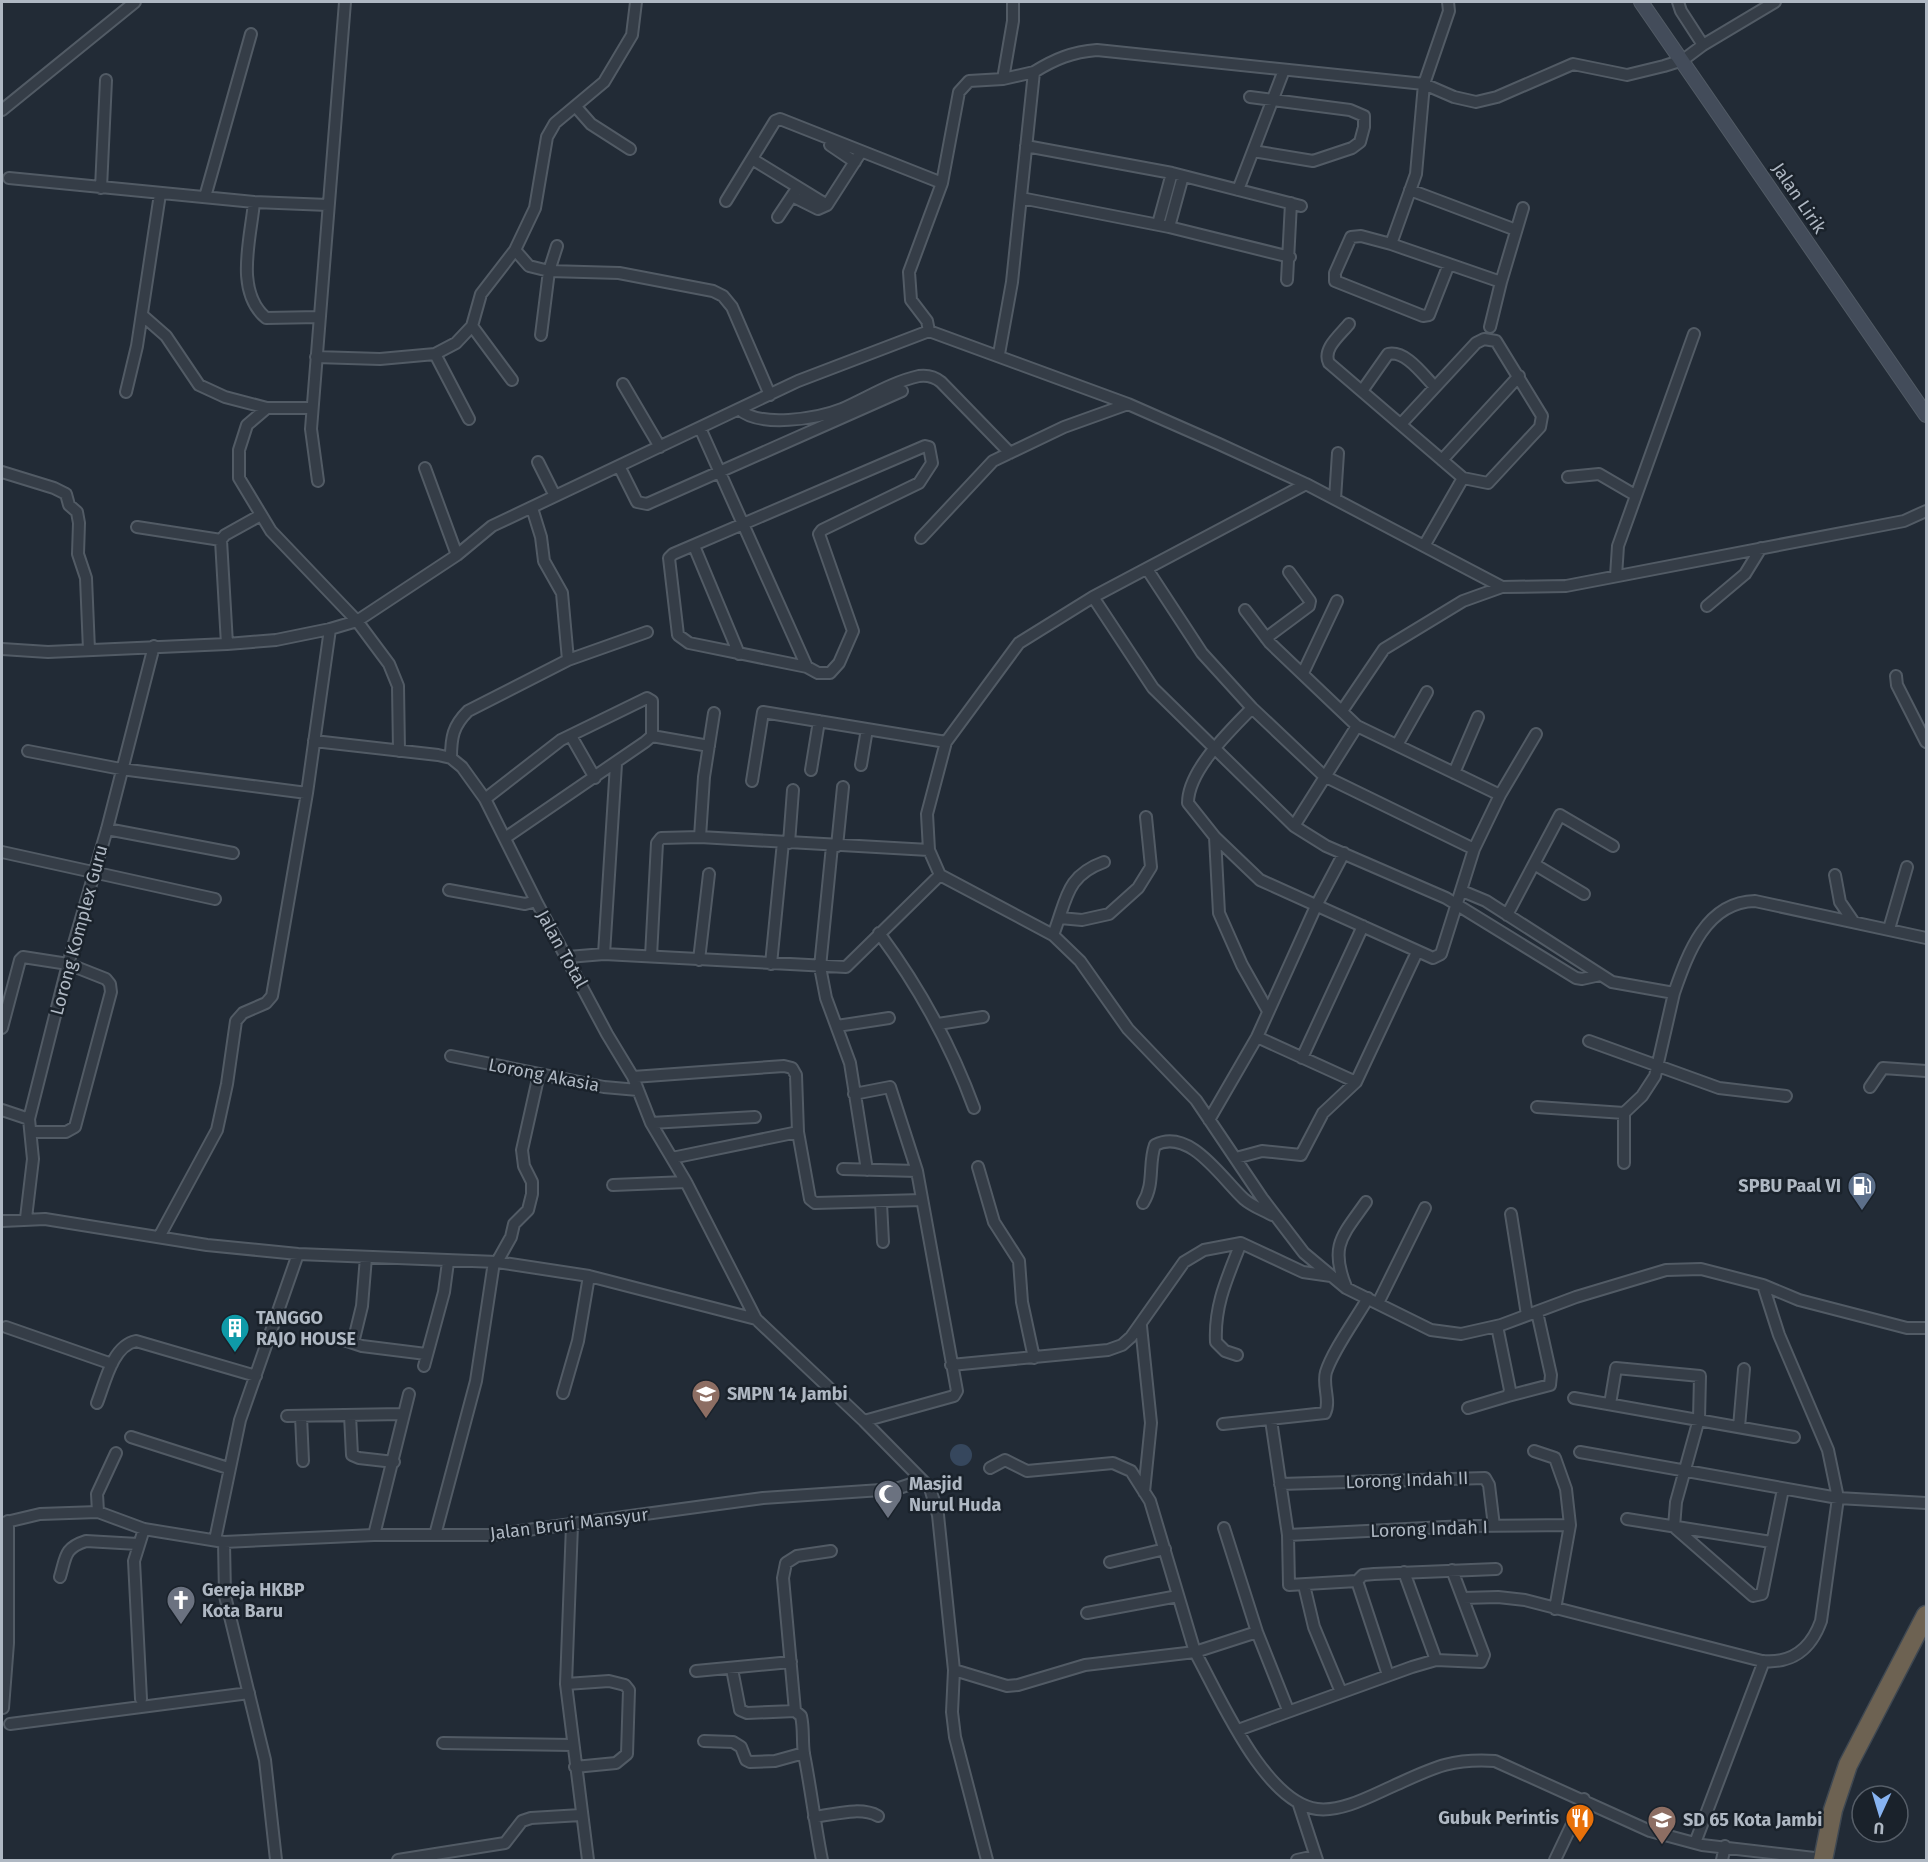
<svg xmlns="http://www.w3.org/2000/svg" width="1928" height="1862" viewBox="0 0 1928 1862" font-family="'Fira Sans',sans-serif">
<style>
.water{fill:#36475d}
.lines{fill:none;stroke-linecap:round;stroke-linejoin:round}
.street-casing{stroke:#525b65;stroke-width:14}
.secondary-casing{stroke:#525b65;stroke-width:16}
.highway-casing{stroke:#3f4852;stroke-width:21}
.street{stroke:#353d47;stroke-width:10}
.secondary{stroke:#434c5a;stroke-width:14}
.highway{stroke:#6d6252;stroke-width:18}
.labels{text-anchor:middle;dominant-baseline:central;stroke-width:5;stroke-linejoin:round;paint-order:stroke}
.street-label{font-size:18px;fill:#afb8c3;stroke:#1a222b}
.poi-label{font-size:18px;font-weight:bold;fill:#afb8c3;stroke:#1a222b;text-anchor:start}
</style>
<rect width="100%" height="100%" fill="#222b36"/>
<!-- water -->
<path class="water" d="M950 1455a11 11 0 1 1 22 0a11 11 0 1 1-22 0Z"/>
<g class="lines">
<!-- street casing -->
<g class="street-casing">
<path id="street" d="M1448 2 1449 11 1424 84 1416 174 1391 244 1501 282 1523 208
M1678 2 1681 11 1703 45
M1003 79 1013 21V2
M1250 97 1350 110 1364 116V127L1360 142 1352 148 1313 161 1253 151
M576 107 591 124 630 149
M2 110 135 2
M830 145 855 162
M1026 146 1172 173 1301 206
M752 159 827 205 861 152
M9 178 254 202 328 205
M101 188 106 80
M1238 190 1284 70
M1410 190 1516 230
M792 196 818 209 827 205
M205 197 251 34
M1021 198 1169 227 1290 257
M726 201 775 121 780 119 942 183
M254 202C251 238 234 291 266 318L319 317
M778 217 796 190
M1158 224 1172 173
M1169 227 1183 176
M1391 244 1361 236 1351 237 1335 273V281L1423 316 1429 315 1449 264
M515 250 529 266 549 271 619 273 713 291 723 296 732 307 770 395
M1287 280 1291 203
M142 315 166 336 199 385 225 397 267 408
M1349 324C1340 335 1322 349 1329 363L1463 478 1488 483 1540 427 1542 416 1496 341 1484 339 1476 343 1401 424
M472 326 512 380
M1490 327 1501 282
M929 331 927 321 911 300 909 272 942 183 959 92 969 81 1003 79 1034 72
M541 335 549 271 557 246
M435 354 469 419
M999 354 1012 282 1034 72C1055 59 1072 52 1097 50L1424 84 1454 97 1476 102 1497 97 1573 64 1627 75 1664 66 1683 60 1703 45 1775 2
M316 357 380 359 435 354 456 343 472 326 481 294 515 250 535 208 547 137 555 123 604 82 632 35 636 2
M623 384 660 447
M1362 391 1388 354C1406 350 1423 375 1435 387
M126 392 137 346 160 194
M312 408H267L247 425 239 450V478L271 531 357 621 389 664 398 686 399 751
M739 409C759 428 817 419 842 409 867 398 892 382 919 376 927 375 935 377 941 382L1010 453
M700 428 807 667
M925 446 929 447 932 463 919 483 822 530 819 534 853 631 839 663 830 673H818L807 667 689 643 678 635 669 558 673 554Z
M1442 460 1519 376
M538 462 555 496
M619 466 637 502 647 504 902 391
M425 468 457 555
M2 472 54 488 66 494 69 505 77 512 79 523 78 554 86 578 89 650
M1568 477 1599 474 1635 495
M318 481 311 429 345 2
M1306 484 1093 597 1019 643 946 742 927 814 929 850 940 875 1053 935 1080 961 1128 1029 1196 1100 1262 1198 1304 1253 1346 1288 1431 1330 1461 1334 1501 1325 1576 1297 1666 1270 1701 1269 1763 1285 1799 1300 1907 1328H1926
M1335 499 1338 453
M532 508 541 537 544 561 562 593 568 660
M137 527 221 540
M921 538 993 461 1064 427 1128 404
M694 546 739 654
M1424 546 1463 478
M1147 569 1202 653 1252 708 1324 776 1474 849
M1616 576 1618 546 1694 334
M1093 597 1153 688 1294 826 1326 846 1446 898 1576 978 1582 979 1600 975
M1707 606 1745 574 1761 548
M1245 610 1270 643 1357 726 1500 795
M1266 638 1309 606 1310 601 1289 572
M227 644 221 540 225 535 261 515
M2 649 48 652 227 644 276 640 330 629 357 621 457 555 492 526 798 381 929 331 1128 404 1219 444 1306 484 1502 587 1566 586 1904 521 1926 511
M1303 673 1337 601
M1896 676 1897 685 1926 742
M1252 708C1230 731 1188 770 1188 803L1215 837 1260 880 1433 958 1441 954 1474 849 1500 795 1536 734
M1342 711 1384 649 1463 601 1502 587
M571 736 595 778
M652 736 709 746
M314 741 438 755 451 758 462 767 485 799 536 901 607 1034 633 1077 651 1123 686 1182 756 1319
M1397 745 1427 692
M28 751 121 769 307 793
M451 758C451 737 453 726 468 711L568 660 647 632
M861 765 867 729
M811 770 819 721
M1454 773 1478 717
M752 781 763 712 946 742
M485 799 561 740 647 698 652 701V736L645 742 505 838
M1294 826 1357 726
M107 829 233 853
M700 837 704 777 714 713
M1215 837 1219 913 1242 965 1268 1011
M789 843 793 790
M832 846 820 967 826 998 850 1063 867 1170
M837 846 843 787
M2 852 215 899
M1534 864 1584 894
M1835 875 1840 902 1853 921
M449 890 525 904 536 901
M1462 891 1486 901 1612 982 1674 993C1688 953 1706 902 1755 901L1926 938
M1507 915 1560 815 1613 846
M1060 918 1082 920 1109 914 1138 888 1151 867 1146 817
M1889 929 1907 867
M879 933C919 987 951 1045 974 1108
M1053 935C1067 900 1065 876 1104 862
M604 954 616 764
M651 956 657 843 661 838 700 837 929 850
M568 957 604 954 846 967 940 875
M699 960 709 874
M771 964 783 842
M938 1024 983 1017
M837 1026 889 1018
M2 1028 20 960 23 957 68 964 106 979 110 984 111 992 75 1127 66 1132H31
M1257 1037 1356 1082
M1589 1041 1719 1088 1786 1096
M451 1056 604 1087 638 1090
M1302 1058 1363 926
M633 1077 784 1066 792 1068 796 1075 798 1132 810 1199 815 1203 922 1200
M1870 1087 1883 1068 1926 1071
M854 1094 890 1087 917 1171 957 1391 954 1396 864 1421
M1537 1107 1624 1113
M2 1110 29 1119
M1209 1120 1257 1037 1317 904 1344 853
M651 1123 755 1117
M672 1158 798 1132
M1236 1158 1262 1151 1301 1155 1323 1113 1356 1082 1417 952
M1624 1163V1113L1642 1096 1655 1076 1674 993
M978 1167 994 1222 1019 1261 1022 1302 1034 1358
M843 1169 917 1171
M613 1185 686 1182
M881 1203 883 1242
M1143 1203C1155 1184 1148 1164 1155 1145 1190 1127 1222 1179 1244 1199 1252 1206 1263 1210 1272 1215
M1511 1214 1527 1315
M26 1218 33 1159 29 1119 68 964 107 829 154 646
M2 1221 45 1219 207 1245 298 1254 497 1262 589 1276 756 1319 864 1421 930 1488 938 1515 954 1670 952 1712 955 1737 987 1860
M159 1237 217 1130 227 1084 236 1021 243 1013 266 1003 272 996 307 793 330 629
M497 1262 511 1237 514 1224 528 1210 532 1194V1182L524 1166 522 1150 539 1074
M1346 1287C1329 1245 1343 1235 1366 1202
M1378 1303 1425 1208
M1141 1326 1151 1423 1144 1492
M6 1327 112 1364
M341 1339 362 1346 426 1354
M353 1343 362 1306 366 1257
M1237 1355 1225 1351 1216 1342C1214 1305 1228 1276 1241 1243
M951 1365 1108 1350 1122 1345 1131 1337 1184 1262 1204 1250 1241 1243 1303 1272 1331 1276
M424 1366 444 1292 448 1262
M563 1393 578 1341 589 1276
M1508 1396 1550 1385 1551 1375 1537 1312
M1574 1398 1794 1437
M97 1403C105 1383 112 1346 136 1341L256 1376
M1610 1404 1616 1368 1700 1376 1699 1419 1676 1502 1674 1527
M1468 1408 1508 1396 1510 1390 1497 1326
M350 1415 352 1455 359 1458 394 1462
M287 1416 402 1414
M301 1416 303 1461
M1271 1420 1288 1535 1289 1585 1357 1581 1363 1575 1374 1574 1496 1569
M1223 1424 1325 1413C1331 1401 1322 1385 1326 1372 1333 1350 1356 1319 1368 1298
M1739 1427 1744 1369
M131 1437 228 1468
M1534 1451 1555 1458 1566 1489 1570 1525 1555 1609
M1580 1452 1838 1498 1926 1503
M990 1468 1005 1460 1027 1471 1113 1463 1131 1471 1150 1501 1195 1652 1257 1632
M1280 1484 1485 1478 1489 1485 1494 1526
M98 1512 97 1494 116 1453
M1627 1519 1771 1542
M2 1523 40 1514 98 1512 144 1529 224 1542 374 1535H491L763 1498 896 1489 920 1481
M572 1525 566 1684 588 1860
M1674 1527 1753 1596 1762 1594 1783 1489
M1224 1528 1257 1632 1288 1710
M374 1535 409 1394
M435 1535 476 1381 494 1262
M1288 1535 1465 1526 1570 1525
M215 1540 240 1420 298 1254
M224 1542 225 1596 265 1760 276 1860
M1110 1562 1165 1549
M1404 1572 1436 1660
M60 1577C66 1557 64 1548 86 1541L138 1544
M1357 1581 1388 1675
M1304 1585 1314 1627 1341 1692
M1463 1598 1498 1597 1525 1600 1762 1661C1792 1664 1811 1649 1821 1621L1838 1498 1828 1450 1779 1335 1763 1285
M1087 1613 1178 1596
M732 1669 740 1710 747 1713 795 1711 801 1716C804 1729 802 1741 804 1754 811 1789 815 1825 822 1860
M954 1670 1007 1686 1018 1685 1085 1665 1195 1652C1219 1695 1264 1802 1317 1809 1341 1812 1369 1797 1391 1787 1431 1769 1449 1758 1495 1761L1650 1831 1702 1845 1823 1859
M696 1671 791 1662
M566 1684 609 1681 625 1685 629 1690 627 1754 616 1763 575 1767
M141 1699 134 1561 144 1529
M3 1708 8 1643V1521
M795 1711 783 1578 786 1563 797 1556 831 1551
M10 1724 249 1693
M1238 1730 1412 1667 1436 1660 1481 1662 1484 1655 1452 1570
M704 1741 733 1742 741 1747 746 1760 750 1762 775 1761 804 1753
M443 1743 572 1745
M1299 1805 1317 1860
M814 1817C833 1815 860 1806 878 1816
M1695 1843 1764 1661
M398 1860 505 1843 522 1821 531 1818 581 1815
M1297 1860 1315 1856
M1555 1860 1584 1799
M1722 1860 1725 1846"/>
</g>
<!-- secondary casing -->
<g class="secondary-casing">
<path id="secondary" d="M1641 2 1926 415"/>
</g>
<!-- highway casing -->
<g class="highway-casing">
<path id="highway" d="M1823 1860 1833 1810 1848 1765 1926 1615"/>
</g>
<!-- street -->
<use href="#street" class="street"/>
<!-- secondary -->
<use href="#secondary" class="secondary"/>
<!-- highway -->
<use href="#highway" class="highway"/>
</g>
<!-- icons -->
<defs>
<g id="fuel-pin" transform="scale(1.5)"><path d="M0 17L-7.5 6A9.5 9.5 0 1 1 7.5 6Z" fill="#5c6f8a" stroke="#1a222b"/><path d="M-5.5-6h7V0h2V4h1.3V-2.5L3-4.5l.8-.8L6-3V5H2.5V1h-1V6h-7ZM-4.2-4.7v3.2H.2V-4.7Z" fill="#fff"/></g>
<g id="building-pin" transform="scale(1.5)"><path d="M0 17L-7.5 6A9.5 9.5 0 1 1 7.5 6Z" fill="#0f9aa8" stroke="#1a222b"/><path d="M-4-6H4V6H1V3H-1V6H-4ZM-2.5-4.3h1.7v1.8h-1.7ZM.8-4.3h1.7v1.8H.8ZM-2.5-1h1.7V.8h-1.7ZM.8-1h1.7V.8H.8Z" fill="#fff"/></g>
<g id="school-pin" transform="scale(1.5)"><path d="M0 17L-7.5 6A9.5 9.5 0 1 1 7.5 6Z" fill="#8d6e63" stroke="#1a222b"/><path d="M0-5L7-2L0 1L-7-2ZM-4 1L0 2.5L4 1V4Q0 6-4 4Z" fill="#fff"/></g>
<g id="mosque-pin" transform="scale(1.5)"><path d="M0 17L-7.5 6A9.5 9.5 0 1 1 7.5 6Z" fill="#6b7280" stroke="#1a222b"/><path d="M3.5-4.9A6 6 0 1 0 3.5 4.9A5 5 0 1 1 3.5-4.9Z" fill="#fff"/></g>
<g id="church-pin" transform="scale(1.5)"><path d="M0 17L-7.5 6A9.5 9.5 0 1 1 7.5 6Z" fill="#6b7280" stroke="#1a222b"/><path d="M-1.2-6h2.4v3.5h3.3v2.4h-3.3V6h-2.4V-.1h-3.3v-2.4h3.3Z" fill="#fff"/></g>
<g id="restaurant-pin" transform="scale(1.5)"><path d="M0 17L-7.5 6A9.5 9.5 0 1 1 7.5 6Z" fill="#e8710a" stroke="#1a222b"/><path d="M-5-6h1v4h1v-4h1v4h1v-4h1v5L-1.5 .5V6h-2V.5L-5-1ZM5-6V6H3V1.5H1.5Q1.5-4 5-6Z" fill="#fff"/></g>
</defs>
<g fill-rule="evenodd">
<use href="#fuel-pin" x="1862" y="1186"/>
<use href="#building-pin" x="235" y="1328"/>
<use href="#school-pin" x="706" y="1394"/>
<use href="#mosque-pin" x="888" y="1494"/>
<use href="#church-pin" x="181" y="1600"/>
<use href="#restaurant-pin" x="1580" y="1818"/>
<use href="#school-pin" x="1662" y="1820"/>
</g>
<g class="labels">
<!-- street labels -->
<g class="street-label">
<text transform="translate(1799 198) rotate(56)">Jalan Lirik</text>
<text transform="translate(79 930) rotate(-75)">Lorong Komplex Guru</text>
<text transform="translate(562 949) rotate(61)">Jalan Total</text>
<text transform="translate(544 1075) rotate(11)">Lorong Akasia</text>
<text transform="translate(1407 1480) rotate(-2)">Lorong Indah II</text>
<text transform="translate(569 1524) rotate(-7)">Jalan Bruri Mansyur</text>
<text transform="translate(1429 1529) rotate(-2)">Lorong Indah I</text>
</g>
<!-- poi labels -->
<g class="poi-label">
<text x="1841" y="1186" text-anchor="end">SPBU Paal VI</text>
<text x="256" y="1318">TANGGO<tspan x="256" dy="21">RAJO HOUSE</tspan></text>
<text x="727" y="1394">SMPN 14 Jambi</text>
<text x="909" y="1484">Masjid<tspan x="909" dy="21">Nurul Huda</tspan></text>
<text x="202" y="1590">Gereja HKBP<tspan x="202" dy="21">Kota Baru</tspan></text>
<text x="1559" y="1818" text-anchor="end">Gubuk Perintis</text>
<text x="1683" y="1820">SD 65 Kota Jambi</text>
</g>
</g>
<!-- border -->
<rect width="1928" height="1862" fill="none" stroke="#afb8c3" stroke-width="6"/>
<!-- north arrow -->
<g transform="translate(1880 1814) rotate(184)"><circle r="28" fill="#1a222b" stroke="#565e68" stroke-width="1.5"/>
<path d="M0-4.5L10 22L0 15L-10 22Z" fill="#87b3f1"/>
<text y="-9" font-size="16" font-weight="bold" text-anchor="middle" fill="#afb8c3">U</text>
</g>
</svg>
